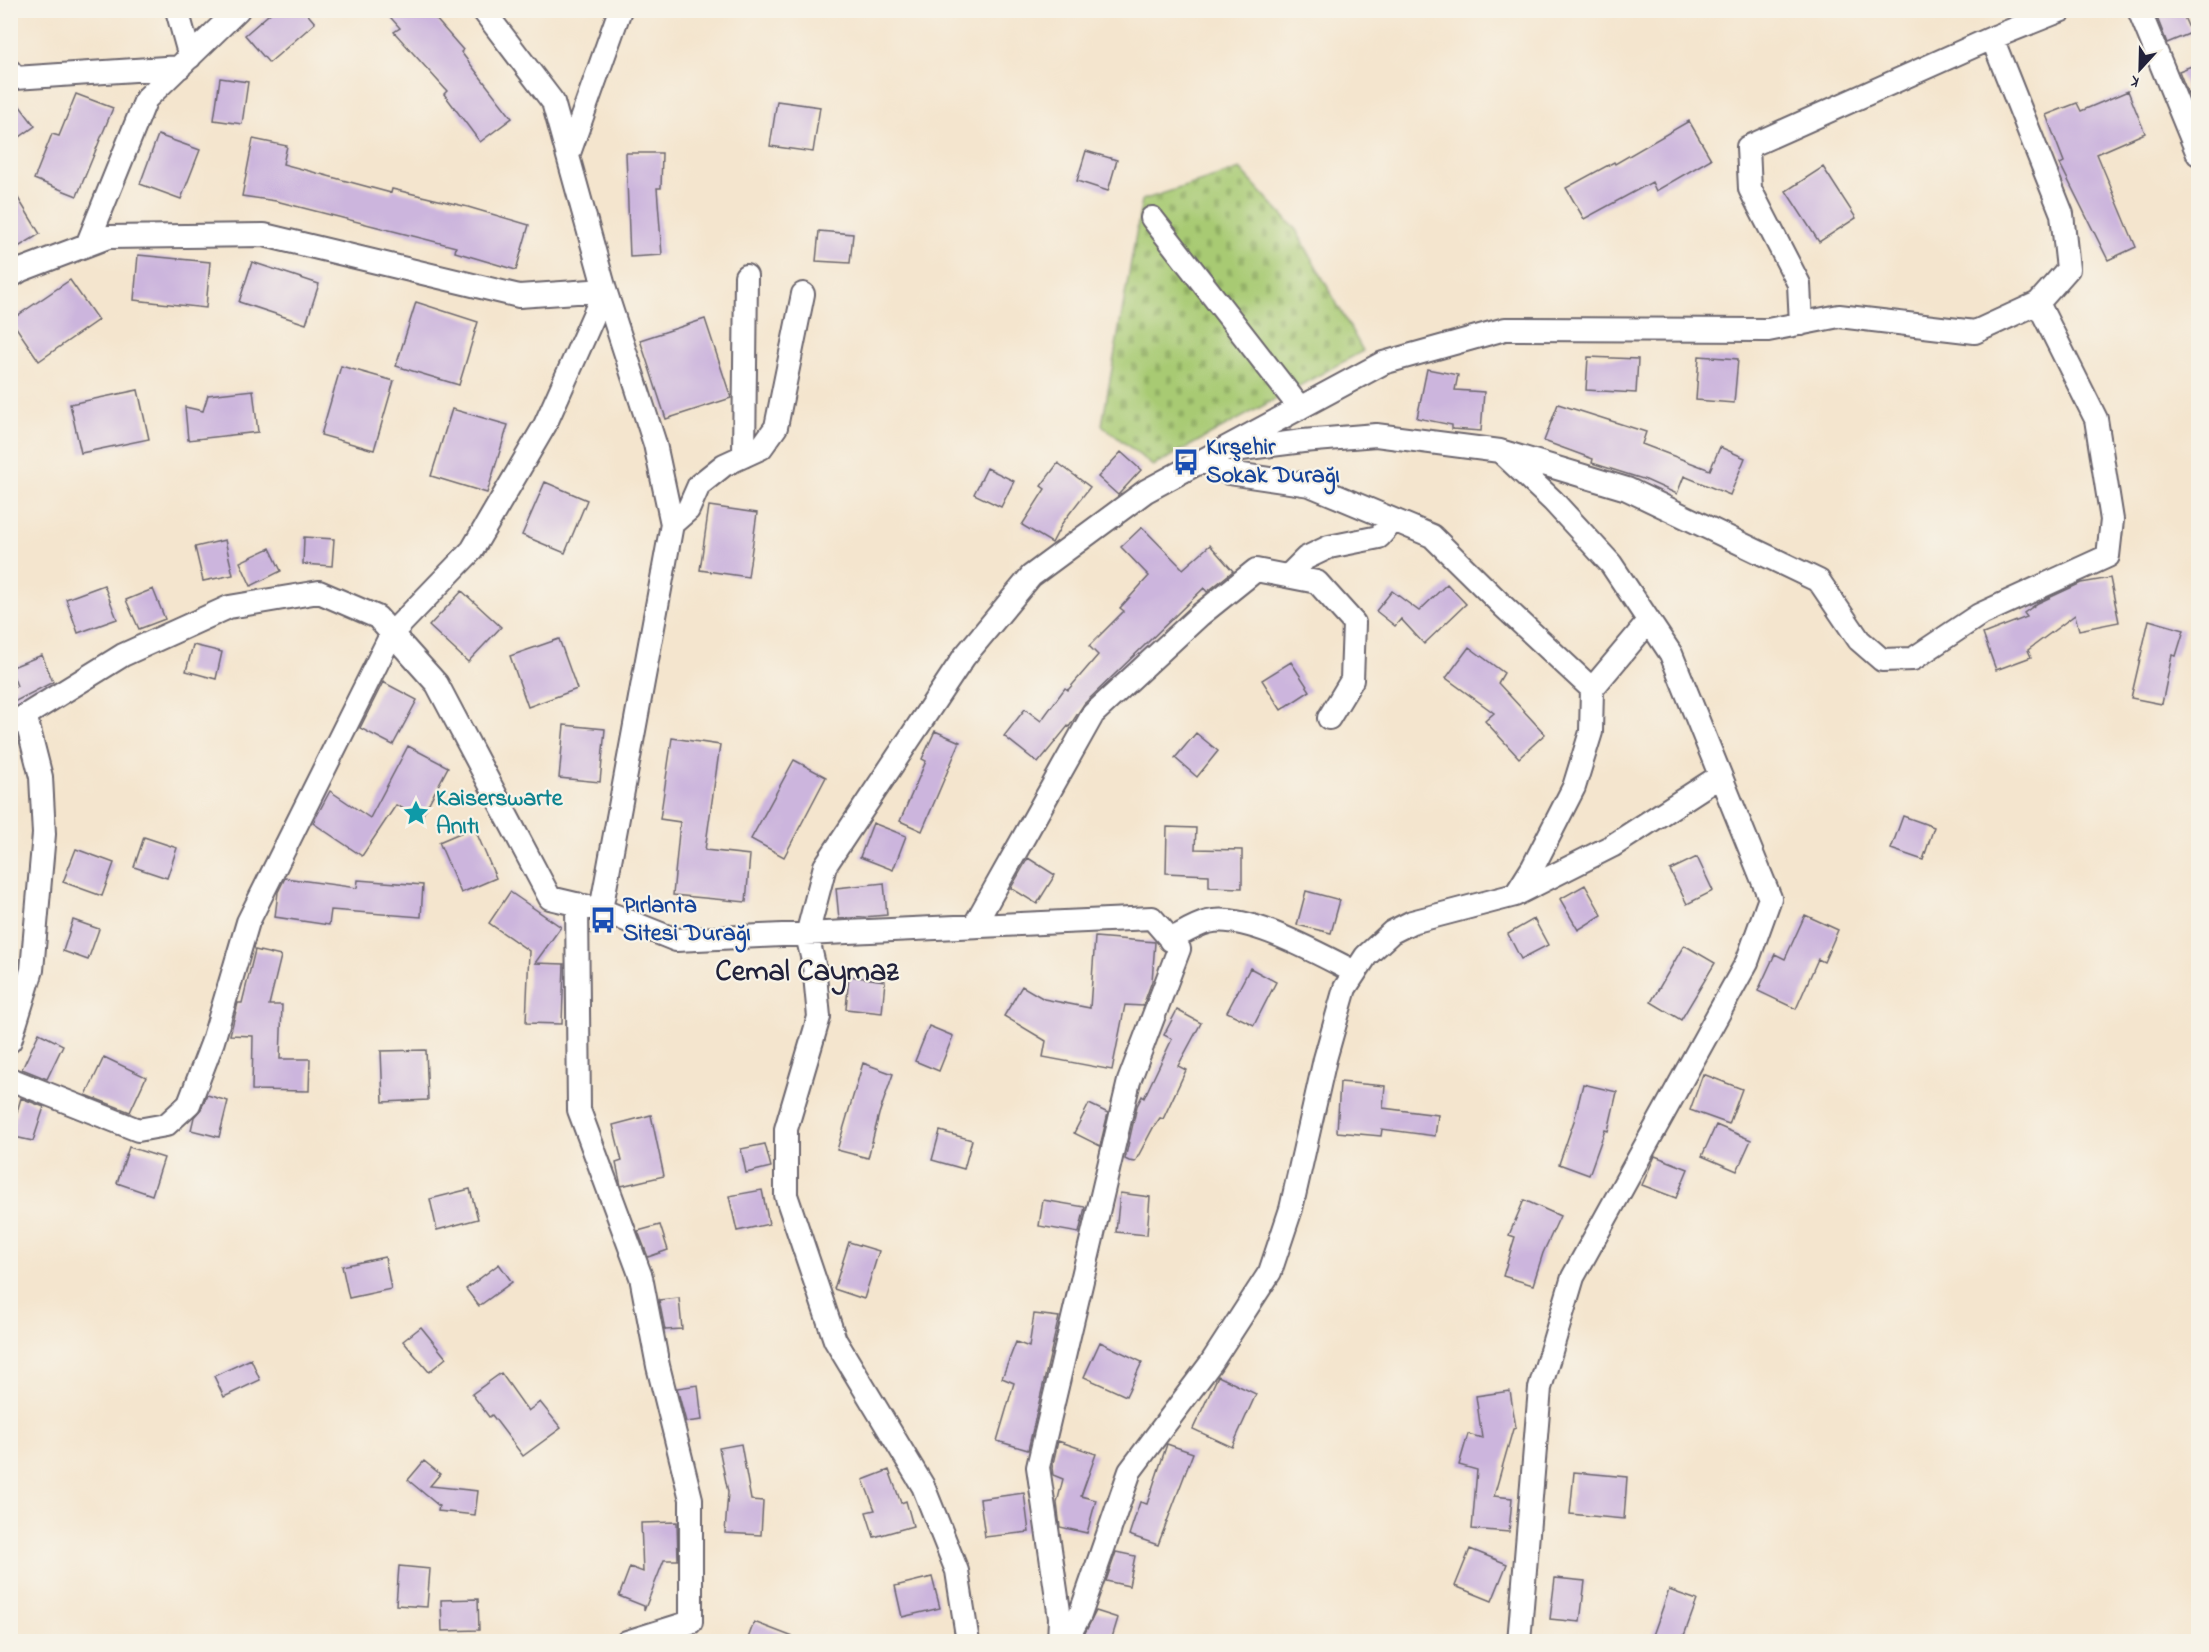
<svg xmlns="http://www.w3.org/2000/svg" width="2209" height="1652" viewBox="0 0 2209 1652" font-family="'Indie Flower',sans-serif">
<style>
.cemetery{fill:url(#cemetery-stones);stroke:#657657;stroke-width:1.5}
.building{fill:#ccb5dd}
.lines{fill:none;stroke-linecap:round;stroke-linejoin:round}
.minor-casing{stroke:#6c666e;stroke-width:26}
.minor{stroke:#fff;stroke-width:22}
.labels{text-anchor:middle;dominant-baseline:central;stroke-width:4.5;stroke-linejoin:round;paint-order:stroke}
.transit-label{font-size:24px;font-weight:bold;fill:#164399;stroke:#f7f3e8;text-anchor:start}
.culture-label{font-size:24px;font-weight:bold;fill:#0d838f;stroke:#f7f3e8;text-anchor:start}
.district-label{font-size:30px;font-weight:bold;fill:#22223b;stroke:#f7f3e8}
</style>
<defs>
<pattern id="cemetery-stones" width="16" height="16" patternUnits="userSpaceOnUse" patternTransform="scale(1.5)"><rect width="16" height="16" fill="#a8ca73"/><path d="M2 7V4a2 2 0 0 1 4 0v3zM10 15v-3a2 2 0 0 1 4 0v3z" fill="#90ad64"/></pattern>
</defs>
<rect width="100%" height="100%" fill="#f7f3e8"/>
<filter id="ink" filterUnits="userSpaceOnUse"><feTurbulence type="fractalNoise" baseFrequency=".0167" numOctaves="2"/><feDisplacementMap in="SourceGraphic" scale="12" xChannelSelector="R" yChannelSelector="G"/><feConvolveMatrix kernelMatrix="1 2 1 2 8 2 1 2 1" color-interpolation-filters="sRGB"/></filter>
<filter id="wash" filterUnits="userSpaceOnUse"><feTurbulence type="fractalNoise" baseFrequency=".008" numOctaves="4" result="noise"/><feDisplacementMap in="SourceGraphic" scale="24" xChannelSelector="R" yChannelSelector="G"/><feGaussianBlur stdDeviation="1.35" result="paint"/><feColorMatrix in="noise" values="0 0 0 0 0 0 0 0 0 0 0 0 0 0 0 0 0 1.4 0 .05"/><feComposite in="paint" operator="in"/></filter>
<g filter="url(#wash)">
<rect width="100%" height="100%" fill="#f4e5ce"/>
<!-- cemetery -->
<path class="cemetery" d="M1240 169 1296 230 1363 351 1153 466 1102 425 1142 200Z"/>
<g id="blocks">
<!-- building -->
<path class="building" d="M274 10H304L315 23 269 63 245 35Z
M384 10H428L463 50 461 52 512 118 480 142 444 94 447 91 394 32 400 28Z
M2154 10H2181L2191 33 2167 43Z
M2199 63V90L2188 94 2179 71Z
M220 78 248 82 242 124 214 120Z
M2128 91 2145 133 2097 154 2136 247 2108 260 2060 164 2064 162 2046 115 2077 103 2081 111Z
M10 93 35 126 10 144Z
M76 94 113 108 77 196 34 179 52 134 59 136Z
M777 101 820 107 813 152 770 146Z
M1689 121 1711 159 1656 191 1652 182 1584 219 1566 188 1614 162 1615 164Z
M158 135 200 150 181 199 140 184Z
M253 139 287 146 283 164 391 193 392 189 468 207 529 225 516 270 455 252 456 247 276 201 242 196Z
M1086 151 1117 160 1108 191 1077 181Z
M626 153H662L661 188H657L662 255 630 257Z
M1823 167 1856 218 1819 242 1786 191Z
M10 185 40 234 10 252Z
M819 231 853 234 850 263 816 261Z
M138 255 210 262 206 308 134 300Z
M252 262 319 284 306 324 239 302Z
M70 280 98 320 39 361 11 320Z
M416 302 478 322 459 385 396 366Z
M705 319 731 398 666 419 640 340Z
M1699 356 1738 359 1734 403 1696 400Z
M1588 357 1638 359 1636 393 1586 390Z
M341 366 394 381 374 450 321 435Z
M1427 369 1458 375 1455 390 1484 392 1481 431 1452 429V425L1417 418Z
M138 390 149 439 81 453 70 404Z
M253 390 258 432 188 440 185 407 203 411 208 395Z
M1558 404 1646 432 1642 444 1710 470 1720 447 1745 458 1730 495 1684 476 1677 494 1646 480 1592 463 1593 459 1544 441Z
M452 409 508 425 487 493 431 476Z
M1121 452 1141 470 1118 495 1098 477Z
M1058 463 1090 487 1063 522 1052 543 1022 525 1045 489 1041 486Z
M987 468 1014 481 1001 507 974 494Z
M545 482 587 500 565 553 522 535Z
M709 506 757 513 748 577 700 570Z
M1142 527 1183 569 1210 545 1233 571 1207 592 1204 588 1084 704 1069 727 1068 726 1038 763 1004 736 1025 709 1041 721 1065 688 1068 690 1098 655 1089 646 1124 611 1120 608 1149 576 1121 547Z
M304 537 334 539 332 566 303 564Z
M225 540 233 575 203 581 195 547Z
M270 548 281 571 251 586 240 562Z
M2110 578 2119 622 2079 630 2075 615 2028 650 2031 657 1996 670 1983 634 2027 617 2024 613 2038 603 2081 583Z
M1447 584 1466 604 1424 644 1401 619 1395 626 1376 611 1392 591 1419 611Z
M104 585 117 619 78 633 66 599Z
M153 589 165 619 139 629 126 600Z
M462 591 501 627 468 662 429 626Z
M2149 620 2184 630 2176 656 2172 655 2162 704 2131 698Z
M559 639 577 689 528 707 510 656Z
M193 645 222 652 216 679 186 671Z
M1469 647 1504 673 1498 683 1545 734 1519 758 1485 721 1494 713 1446 678Z
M42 655 53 682 10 704V689L17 686 10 668Z
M1291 662 1310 691 1281 710 1262 680Z
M383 682 417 700 393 745 360 728Z
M564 725 605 729 600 782 559 778Z
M935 731 960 742 922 831 900 821 926 761 922 759Z
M1196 733 1218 751 1197 777 1175 758Z
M672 738 720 745 705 850 750 855 746 902 673 895 680 822 660 819Z
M408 746 448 767 421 818 396 805 362 856 313 823 330 791 370 818Z
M794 760 826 777 784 857 751 839Z
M1903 816 1934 827 1923 860 1891 849Z
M873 823 906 836 893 870 860 857Z
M474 827 496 878 461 893 439 842Z
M1167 827 1196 828 1195 849 1242 850V888L1209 887V875L1166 873Z
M144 837 177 848 167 878 134 867Z
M76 849 114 863 102 896 63 882Z
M1697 857 1713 891 1687 904 1670 870Z
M1028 858 1055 875 1037 904 1011 888Z
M285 878 357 888 358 880 423 885 421 917 331 910 329 925 275 917 278 892Z
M884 883 887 915 839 919 836 888Z
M1585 885 1602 915 1578 930 1560 899Z
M1306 891 1340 900 1331 933 1297 925Z
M510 892 561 927 535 963 564 964 562 1024 526 1023 529 951 489 923Z
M1805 915 1838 930 1824 962 1818 959 1796 1009 1758 991 1775 954 1785 959Z
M1534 919 1548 945 1521 959 1508 934Z
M73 920 99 929 88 960 63 951Z
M1095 937 1155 942 1152 981 1143 1006 1125 1005 1112 1070 1043 1057 1046 1041 1004 1016 1022 986 1044 999 1090 1008Z
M1684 945 1715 963 1681 1020 1651 1002Z
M255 950 281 956 269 1005H282L280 1059H310L309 1091 252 1090 253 1036 230 1035 238 1003H242Z
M1250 968 1276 982 1254 1025 1227 1012Z
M849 976 885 981 882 1013 846 1009Z
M1177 1010 1201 1023 1178 1066 1186 1070 1163 1119 1160 1118 1153 1128 1135 1162 1129 1161 1125 1159 1137 1106 1142 1096 1144 1098 1172 1039 1164 1035Z
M929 1026 953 1036 939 1071 915 1061Z
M39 1033 63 1045 47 1079 22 1069Z
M426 1050 428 1100 383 1102 381 1051Z
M104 1057 146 1077 130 1112 86 1095Z
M863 1063 893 1074 879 1114 868 1158 837 1150Z
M1703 1074 1742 1089 1729 1124 1690 1110Z
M1340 1082 1385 1086 1383 1108 1438 1115 1435 1136 1382 1129 1381 1136 1337 1132Z
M1583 1084 1617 1092 1608 1131 1605 1130 1589 1175 1559 1164 1574 1121Z
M207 1095 228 1101 219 1137 191 1130 194 1117 201 1109Z
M21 1098 44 1107 33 1141 10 1136Z
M1089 1104 1108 1113 1100 1146 1074 1133Z
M651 1115 664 1176 621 1186 616 1163 622 1161 613 1125Z
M1716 1125 1751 1140 1737 1171 1702 1156Z
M940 1131 972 1140 964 1169 932 1160Z
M765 1144 771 1167 746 1173 741 1149Z
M129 1147 164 1158 152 1195 117 1183Z
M1655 1156 1688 1169 1676 1198 1642 1185Z
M470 1189 478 1219 437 1230 430 1199Z
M762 1190 769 1224 737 1231 729 1196Z
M1120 1193 1150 1197 1147 1235 1116 1232Z
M1043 1200 1085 1207 1079 1233 1039 1226Z
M1524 1200 1560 1216 1543 1253 1533 1285 1503 1276 1515 1237 1509 1235Z
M660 1225 668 1250 648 1257 638 1231Z
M849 1242 879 1251 864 1299 834 1289Z
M385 1257 391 1289 349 1298 342 1266Z
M499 1264 512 1282 479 1306 466 1289Z
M679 1298 682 1329 665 1330 659 1300Z
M1034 1314 1059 1317 1028 1450 997 1441 1014 1383 1002 1378 1016 1342 1029 1347Z
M421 1327 446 1358 429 1372 403 1341Z
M1100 1342 1142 1362 1126 1396 1084 1377Z
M251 1359 260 1380 224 1397 214 1376Z
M501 1373 528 1411 540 1402 561 1428 523 1456 492 1415 489 1417 472 1394Z
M1218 1376 1256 1394 1232 1447 1193 1429Z
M698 1385 702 1420 686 1422 677 1388Z
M1510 1391 1516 1428 1513 1429 1494 1496 1512 1498 1509 1532 1472 1529 1477 1470 1459 1465 1468 1434 1482 1438 1476 1396Z
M1058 1441 1096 1454 1081 1496 1096 1500 1087 1533 1060 1527 1057 1503 1063 1479 1053 1475 1052 1468Z
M741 1444 751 1500 763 1501 761 1535 725 1533 728 1492 719 1448Z
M1167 1444 1193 1453 1158 1545 1129 1535 1140 1502 1147 1504Z
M424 1461 440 1474 430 1486 478 1491 475 1515 438 1511 439 1506 408 1480Z
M889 1470 901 1503 906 1501 913 1526 874 1537 866 1512 875 1510 863 1480Z
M1574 1472 1627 1477 1624 1519 1570 1514Z
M1024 1493 1029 1532 985 1537 980 1499Z
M677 1522 678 1560H664L644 1611V1606L619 1596 630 1567 643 1572 641 1523Z
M1470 1549 1507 1564 1492 1601 1455 1586Z
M1116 1552 1135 1556 1129 1586 1106 1581Z
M399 1566 430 1569 427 1607 396 1605Z
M932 1577 940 1608 902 1617 895 1586Z
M1555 1578 1585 1581 1580 1622 1550 1619Z
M1669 1590 1697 1600 1682 1641H1651Z
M478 1599 479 1630 442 1631 441 1600Z
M1096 1611 1118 1618 1111 1641H1081Z
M754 1622 801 1640V1641H747Z"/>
</g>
</g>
<g filter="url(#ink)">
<use href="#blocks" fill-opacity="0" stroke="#6c666e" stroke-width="1.5"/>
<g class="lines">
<!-- minor casing -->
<g class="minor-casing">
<path id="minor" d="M177 10 190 57
M2139 10 2198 154
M10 71 15 78 180 67
M568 156 620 10
M1152 218 1300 408
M87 245 146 99 238 10
M10 277 21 270 108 237 264 235 519 296 605 290 655 444 672 524 601 910
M1801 324 1799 284 1750 189 1748 147 1992 38 2062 10
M1234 450 1303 441 1376 435 1500 451 1627 489 1819 581 1859 640 1882 660 1913 659 1979 615 2108 556 2112 520 2096 419 2038 303
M1500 451 1553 501 1611 564 1671 654 1770 898 1747 962 1573 1277 1540 1388 1519 1642
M744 456 746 276
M1202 461 1229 473 1310 485 1432 536 1504 607 1592 689
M672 524 688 510 699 485 724 465 761 448 776 427 803 294
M1288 576 1306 558 1329 547 1379 537 1393 521
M10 725 123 655 229 607 319 592 377 617 437 684 550 898 601 910 676 940 1152 918 1179 949 1129 1081 1038 1467 1060 1618 1059 1642
M1516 894 1533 867 1574 787 1591 732 1592 689 1649 621
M577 904 579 1110 641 1277 658 1366 691 1499V1622L627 1642
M974 926 1093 714 1200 615 1256 570 1317 582 1354 623 1352 680 1329 718
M1170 940C1182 934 1195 925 1208 922 1246 912 1320 955 1355 972
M10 1041 32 970 44 834 41 777 26 718
M10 1079 138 1130 166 1125 189 1104 213 1041 248 922 392 633 472 550 545 425 605 290 553 102 483 10
M968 1642 957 1571 923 1486 835 1340 786 1195V1129L819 1017 814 965 807 935 825 866 964 657 1031 576 1146 491 1383 363 1505 329 1768 330 1839 316 1975 332 2038 303 2068 269 2062 214 1992 38
M1061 1642 1069 1635 1080 1615 1130 1471 1211 1363 1270 1272 1291 1209 1325 1059 1345 988 1366 956 1392 932 1412 922 1515 895 1612 846 1720 776"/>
</g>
<!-- minor -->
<use href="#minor" class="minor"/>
</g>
</g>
<!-- icons -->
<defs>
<g id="bus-bare" transform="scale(2.07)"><path d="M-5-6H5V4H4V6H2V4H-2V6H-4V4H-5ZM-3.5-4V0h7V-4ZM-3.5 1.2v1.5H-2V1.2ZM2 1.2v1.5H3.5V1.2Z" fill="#1a4fb4" stroke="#f7f3e8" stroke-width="2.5" paint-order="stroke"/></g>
<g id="sight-bare" transform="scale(2.07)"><path d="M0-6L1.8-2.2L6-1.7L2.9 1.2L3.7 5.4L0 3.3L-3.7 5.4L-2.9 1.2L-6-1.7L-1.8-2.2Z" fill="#0f9aa8" stroke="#f7f3e8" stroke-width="2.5" paint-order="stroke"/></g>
</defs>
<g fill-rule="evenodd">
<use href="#bus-bare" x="1186" y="462"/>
<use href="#sight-bare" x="416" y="813"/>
<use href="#bus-bare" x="603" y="920"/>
</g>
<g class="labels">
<!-- transit labels -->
<g class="transit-label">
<text x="1206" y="448">Kırşehir<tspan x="1206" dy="28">Sokak Durağı</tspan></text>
<text x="623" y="906">Pırlanta<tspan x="623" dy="28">Sitesi Durağı</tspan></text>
</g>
<!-- culture labels -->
<g class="culture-label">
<text x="436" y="799">Kaiserswarte<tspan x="436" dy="28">Anıtı</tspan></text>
</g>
<!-- district labels -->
<g class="district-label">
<text x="807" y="973">Cemal Caymaz</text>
</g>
</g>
<!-- margin -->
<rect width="2209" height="1652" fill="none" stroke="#f7f3e8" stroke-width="36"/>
<!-- north arrow -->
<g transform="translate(2140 69) rotate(202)" stroke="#f7f3e8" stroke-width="4.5" paint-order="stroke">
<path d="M0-4.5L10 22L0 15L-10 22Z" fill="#22223b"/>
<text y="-9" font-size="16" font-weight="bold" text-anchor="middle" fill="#22223b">K</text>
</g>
</svg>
